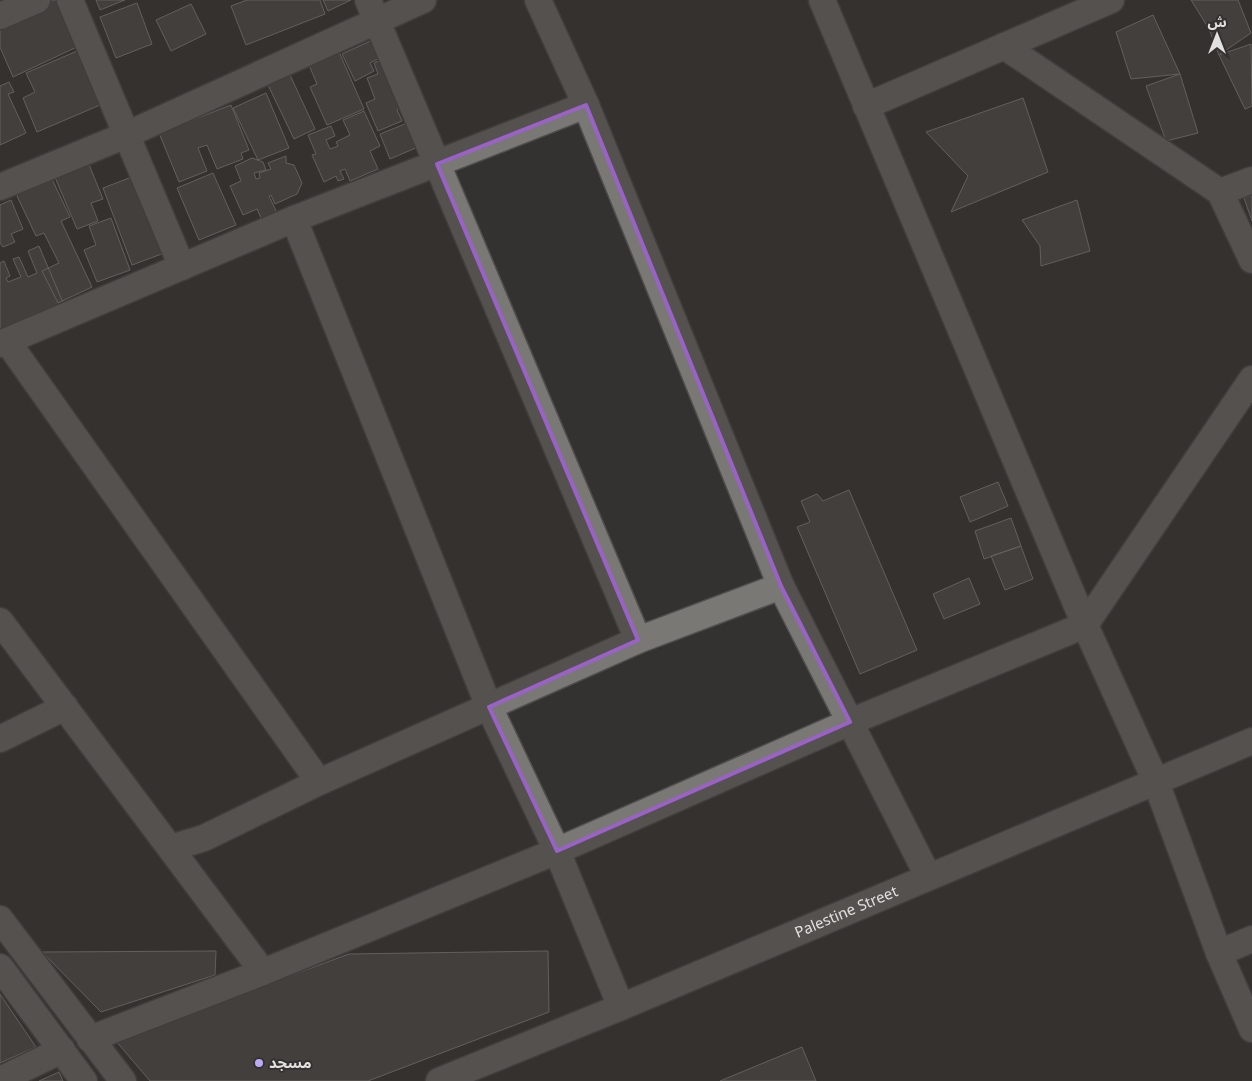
<svg xmlns="http://www.w3.org/2000/svg" width="1252" height="1081" viewBox="0 0 1252 1081" font-family="Georgia,'Noto Sans Arabic',serif">
<style>
.building{fill:#54514f;stroke:#999694}
.lines{fill:none;stroke-linecap:round;stroke-linejoin:round}
.minor-casing{stroke:#4f4e4c;stroke-width:29}
.minor{stroke:#7a7875;stroke-width:26}
.marked{fill:none;stroke:#9a62c9;stroke-width:4;stroke-linejoin:round}
.poi-dot{fill:#b9abf7;stroke:#343230;stroke-width:2}
.labels{text-anchor:middle;dominant-baseline:central;stroke-width:4;stroke-linejoin:round;paint-order:stroke}
.street-label{font-size:15px;fill:#e2e1df;stroke:#343230}
.poi-label{font-size:15px;font-weight:bold;fill:#e2e1df;stroke:#343230;text-anchor:start}
</style>
<rect width="100%" height="100%" fill="#343230"/>
<!-- building -->
<path class="building" d="M42 0H69L81 45 13 77 0 47V19Z
M96 0H125L100 10Z
M247 0H320L325 14 246 45 231 6Z
M323 0H351L328 11Z
M1191 0H1238L1251 33 1219 55 1209 29Z
M137 3 152 44 116 58 100 17Z
M191 4 206 34 171 51 156 20Z
M1153 15 1180 74 1131 79 1116 32Z
M379 37 387 54 370 63 374 71 355 81 342 54Z
M1251 44 1252 106 1245 109 1219 55Z
M84 48 102 90 95 94 100 105 37 132 23 98 35 92 26 73Z
M339 52 364 109 327 125 310 87 317 84 309 65Z
M388 57 401 107 397 110 402 121 378 131 366 103 375 99 367 78 378 74 374 63Z
M1180 74 1198 133 1166 141 1146 86Z
M290 75 315 129 294 139 268 85Z
M9 82 14 92 8 94 26 133 0 145V86Z
M266 93 289 148 258 160 233 108Z
M1023 98 1048 172 951 212 968 176 926 132Z
M231 105 249 150 241 153 243 159 217 169 207 145 198 148 207 171 179 182 159 133Z
M364 111 380 146 370 151 378 169 350 181 345 169 340 171 344 179 338 181 336 176 324 182 312 155 316 154 308 135 331 126 335 136 326 140 330 149 338 146 336 142 350 135 343 120Z
M415 120 418 147 390 159 380 134Z
M286 156V163L294 165 302 183 297 194 275 204 271 195 269 196 277 213 262 220 257 209 243 215 230 186 241 181 235 166 252 158 263 162 266 170 254 173 256 179 260 178 259 173 271 169 268 163Z
M88 162 103 199 91 203 98 221 77 229 54 175Z
M213 173 236 225 199 240 177 188Z
M137 175 167 252 132 265 103 188Z
M51 177 70 217 61 221 92 287 58 303 42 271 59 263 44 233 36 236 16 194Z
M1252 195V221L1244 198Z
M11 200 23 229 11 234 15 242 3 247 0 243V205Z
M1077 200 1090 251 1041 266 1040 246 1022 220Z
M111 218 130 270 97 282 84 250 96 245 89 226Z
M39 246 64 305 0 331V263L4 261 10 276 6 278 8 282 21 277 13 259 19 257 28 277 37 273 28 251Z
M998 482 1008 506 970 522 960 497Z
M849 490 917 650 860 674 797 527 810 522 801 501 817 494 823 501Z
M1011 518 1021 546 984 559 975 531Z
M1021 546 1033 579 1005 590 991 556Z
M969 578 980 604 944 619 933 594Z
M216 951 215 975 101 1012 42 952Z
M548 951 549 1012 368 1081H150L115 1040 349 954Z
M0 994 36 1047 0 1063Z
M802 1047 816 1081H720Z
M59 1072 63 1081H39Z"/>
<g class="lines">
<!-- minor casing -->
<g class="minor-casing">
<g id="minor">
<path d="M70 0 182 267"/>
<path d="M368 0 638 640"/>
<path d="M538 0 586 105 781 586 928 876"/>
<path d="M822 0 1085 625 1156 782 1219 953 1252 1029"/>
<path d="M0 16 37 0"/>
<path d="M1004 46 1220 192 1252 260"/>
<path d="M866 106 1111 0"/>
<path d="M0 187 126 135 423 0"/>
<path d="M1220 192 1252 180"/>
<path d="M294 219 489 707 557 851 621 1007"/>
<path d="M7 341 319 782"/>
<path d="M0 344 294 219 586 105"/>
<path d="M0 621 263 972"/>
<path d="M0 739 65 707"/>
<path d="M171 848 204 838 319 782 638 640 781 586"/>
<path d="M0 919 123 1081"/>
<path d="M1219 953 1252 939"/>
<path d="M0 967 84 1081"/>
<path d="M90 1039 263 972 557 851 850 722 1085 625 1252 379"/>
<path d="M0 1080 62 1050"/>
<path id="s1" d="M439 1081 621 1007 1252 741"/>
</g>
</g>
<!-- minor -->
<use href="#minor" class="minor"/>
</g>
<!-- marked area -->
<path d="M0 0H1252V1081H0ZM586 105 781 586 850 722 557 851 489 707 638 640 437 164Z" fill="#343230" fill-opacity=".55" fill-rule="evenodd"/>
<path class="marked" d="M586 105 781 586 850 722 557 851 489 707 638 640 437 164Z"/>
<!-- markers -->
<circle class="poi-dot" cx="259" cy="1063" r="5"/>
<g class="labels">
<!-- street labels -->
<g class="street-label">
<text stroke="none"><textPath href="#s1" startOffset="441">Palestine Street</textPath></text>
</g>
<!-- poi labels -->
<g class="poi-label">
<text x="269" y="1063">مسجد</text>
</g>
</g>
<!-- north arrow -->
<g transform="translate(1217 35)" stroke="#343230" stroke-width="4" paint-order="stroke">
<path d="M0-4L9 19L0 12L-9 19Z" fill="#e2e1df"/>
<text y="-8" font-size="14" font-weight="bold" text-anchor="middle" fill="#e2e1df">ش</text>
</g>
</svg>
